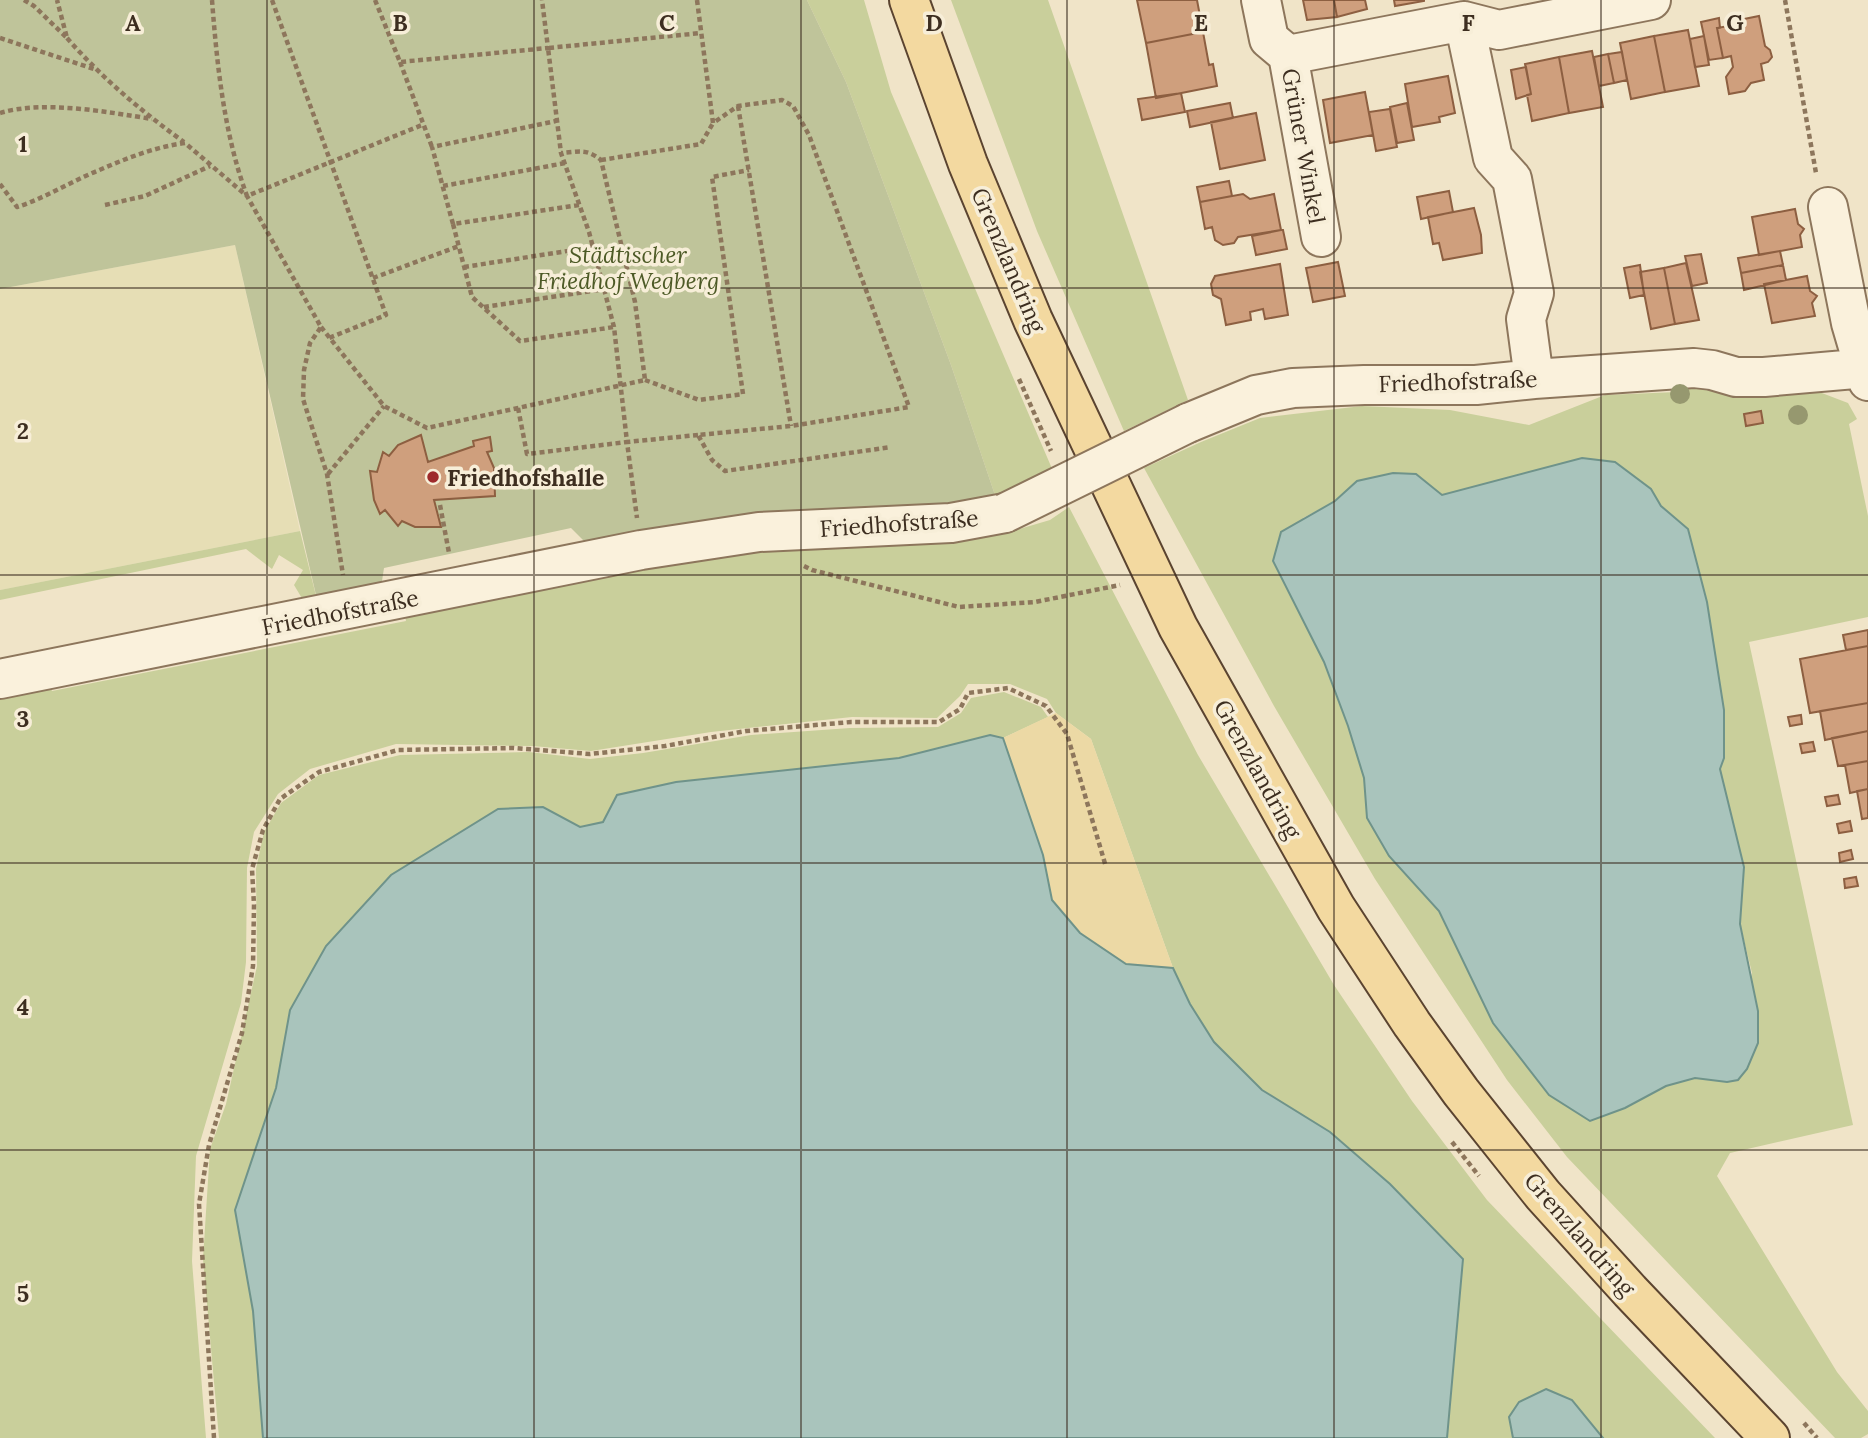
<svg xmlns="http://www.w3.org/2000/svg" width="1868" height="1438" viewBox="0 0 1868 1438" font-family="Lora,serif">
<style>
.farmland{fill:#e6deb5}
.green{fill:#c9cf9b;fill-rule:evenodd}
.sand{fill:#ecd9a5}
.cemetery{fill:#bfc49a}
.water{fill:#a9c4bc;stroke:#6f938a;stroke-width:2}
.building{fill:#cf9f7d;stroke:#8d5f41;stroke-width:2}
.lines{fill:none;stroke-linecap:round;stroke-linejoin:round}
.minor-casing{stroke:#8d765c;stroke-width:42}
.major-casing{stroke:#5b4430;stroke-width:42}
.path{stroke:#8d765c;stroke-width:4.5;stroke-dasharray:5 3.5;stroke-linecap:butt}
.minor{stroke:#faf1dc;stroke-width:38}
.major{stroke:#f3d9a0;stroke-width:38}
.minor-bridge-casing{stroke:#8d765c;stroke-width:42;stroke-linecap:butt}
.minor-bridge{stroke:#faf1dc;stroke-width:38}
.tree{fill:#96986f}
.grid{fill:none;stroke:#3d2e20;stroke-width:2;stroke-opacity:0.55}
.poi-dot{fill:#9e2a2b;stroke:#f7eed8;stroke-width:2.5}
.labels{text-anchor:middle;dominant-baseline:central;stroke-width:7;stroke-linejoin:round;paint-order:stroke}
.street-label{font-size:23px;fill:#3d2e20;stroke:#f7eed8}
.park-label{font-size:23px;font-style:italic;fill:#4d5a26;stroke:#f7eed8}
.poi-label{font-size:23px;font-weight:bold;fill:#3d2e20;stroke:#f7eed8;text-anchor:start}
.grid-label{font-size:23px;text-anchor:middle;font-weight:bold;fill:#3d2e20;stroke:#f7eed8;stroke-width:7;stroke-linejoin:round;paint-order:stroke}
</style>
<rect width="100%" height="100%" fill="#f0e4c8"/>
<!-- farmland -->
<path class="farmland" d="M235 245 300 531 0 590V289Z"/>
<!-- green -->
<path class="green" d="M807 0H864L891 92 1053 471 996 498 951 365 846 82Z
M951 0H1048L1188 400 1124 431 1037 231Z
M1680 382 1814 390 1848 403 1857 419 1849 424 1868 516V617L1749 642 1853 1125 1730 1153 1717 1176 1837 1372 1868 1411V1434L1861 1438H1835L1567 1157 1507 1080 1375 879 1274 706 1144 468 1201 442 1260 418 1362 406 1450 410 1529 425 1605 395 1677 392ZM1582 458 1615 462 1651 489 1661 506 1688 529 1707 602 1724 710V758L1720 769 1744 866 1740 924 1752 973 1727 1082 1695 1078 1666 1086 1625 1108 1590 1121 1574 1109 1493 1023 1439 911 1389 856 1367 818 1364 778 1348 726 1324 662 1303 518 1335 501 1416 474 1442 495Z
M1069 507 1198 755 1334 985 1412 1101 1487 1200 1715 1438H1603L1572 1400 1509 1417 1513 1438H1447L1463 1259 1390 1184 1330 1132 1262 1091 1214 1042 1190 1004 1173 968 1091 739 1056 713 1047 699 1010 684H968L960 696 937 718 852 717 711 732 591 751 532 746 396 744 310 769 278 794 254 832 247 868 246 962 241 1003 196 1156 192 1261 206 1438H0V691L49 681 52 691 406 621 404 611 735 545 1009 532 1050 520Z
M300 531 319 608 309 610 294 585 303 570 279 555 272 569 246 549 0 600V590Z
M1004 692 1041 707 1048 717 1003 738 990 735 899 758 676 782 617 795 603 822 580 827 543 807 290 1010 276 1088 235 1210 253 1311 263 1438H219L203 1259 210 1149 226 1104 257 966 256 869 264 832 281 803 319 775 400 755 529 752 590 759 643 753 751 735 850 728 938 727 961 713 971 698Z"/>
<!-- sand -->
<path class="sand" d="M1056 713 1091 739 1173 968 1126 964 1080 933 1052 900 1043 855 1003 738Z"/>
<!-- cemetery -->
<path class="cemetery" d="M0 0H807L846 82 951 365 996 498 593 550 571 528 384 568 380 594 319 608 235 245 0 289Z"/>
<!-- water -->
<path class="water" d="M1582 458 1615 462 1651 489 1661 506 1688 529 1707 602 1724 710V758L1720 769 1744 867 1740 924 1758 1011V1043L1747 1069 1738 1080 1727 1082 1695 1078 1666 1086 1625 1108 1590 1121 1549 1095 1493 1023 1439 911 1389 856 1367 818 1364 778 1348 726 1324 662 1273 561 1281 532 1335 501 1357 481 1393 473 1416 474 1442 495Z
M990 735 1003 738 1043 855 1052 900 1080 933 1126 964 1173 968 1190 1004 1214 1042 1262 1090 1330 1132 1390 1184 1463 1259 1447 1438H263L253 1311 235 1210 276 1088 290 1010 326 946 391 875 498 809 543 807 580 827 603 822 617 795 676 782 899 758Z
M1546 1389 1572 1400 1603 1438H1513L1509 1417 1519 1402Z"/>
<!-- building -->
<path class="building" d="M1137 0H1197L1203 32 1146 43Z
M1303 0H1334L1337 17 1307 20Z
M1334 0H1365L1367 9 1337 17Z
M1394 0H1424V1L1395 6Z
M1759 16 1765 46 1770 50 1772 57 1768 62 1761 64 1764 80 1751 83 1745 91 1729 94 1726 77 1733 67 1731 56 1723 58 1717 28 1740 24 1739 20Z
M1719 18 1720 28H1717L1723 58 1709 60 1701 22Z
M1688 30 1699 86 1665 92 1654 36Z
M1203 32 1209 65 1213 64 1217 86 1156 98 1146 43Z
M1654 36 1665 92 1631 99 1620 43Z
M1704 36 1709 65 1695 67 1690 39Z
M1592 51 1603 107 1569 113 1559 57Z
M1622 52 1627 80 1614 83 1608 54Z
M1608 54 1614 83 1599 86 1594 57Z
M1559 57 1569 113 1532 121 1527 95 1531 94 1525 64Z
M1526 67 1531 94 1516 99 1511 70Z
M1448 76 1455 113 1439 117 1440 122 1412 127 1405 84Z
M1365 92 1373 135 1330 143 1323 100Z
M1181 93 1185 112 1142 120 1138 99Z
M1230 103 1233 118 1190 127 1187 111Z
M1407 103 1414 140 1397 143 1390 107Z
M1390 109 1397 147 1376 151 1369 112Z
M1256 113 1265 160 1220 169 1211 122Z
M1229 181 1232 196 1200 202 1197 187Z
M1449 191 1453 212 1421 219 1417 197Z
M1243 194 1250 199 1274 194 1281 230 1238 237 1234 243 1223 245 1215 240 1212 227 1205 229 1200 202Z
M1474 208 1481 235 1482 253 1443 260 1439 243 1433 244 1428 217Z
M1795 209 1798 224 1804 229 1800 235 1802 247 1759 255 1752 217Z
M1281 230H1283L1287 249 1256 255 1252 236Z
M1780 251 1783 265 1741 273 1738 258Z
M1701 254 1707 283 1692 286 1685 256Z
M1338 262 1345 296 1313 302 1306 268Z
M1686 263 1699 320 1675 324 1664 268Z
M1280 264 1288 315 1265 319 1263 309 1250 312 1251 320 1226 325 1221 299 1213 295 1211 284 1215 276Z
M1640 265 1644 295 1630 298 1624 268Z
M1783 265 1786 280 1744 290 1741 273Z
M1664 268 1675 324 1651 329 1640 272Z
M1807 276 1810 291 1817 296 1812 303 1815 316 1772 323 1764 284Z
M1761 411 1763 423 1746 426 1744 414Z
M421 435 428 462 474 446 473 441 490 437 492 451 487 452 494 468 495 496 434 500 441 527H415L402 521 398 526 385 510 380 514 374 500 370 471 377 472 383 452 389 456 398 445Z
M1868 630V646L1846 650 1843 635Z
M1868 646V703L1810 713 1800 659Z
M1868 703V731L1825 740 1820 711Z
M1801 715 1802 724 1790 726 1788 717Z
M1868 731V761L1838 766 1832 738Z
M1813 742 1815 751 1802 753 1800 744Z
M1868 761V789L1850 793 1845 765Z
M1868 789V818L1862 819 1857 791Z
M1838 795 1840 804 1827 806 1825 797Z
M1850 821 1852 831 1839 833 1837 824Z
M1851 850 1853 859 1840 862 1839 853Z
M1856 877 1858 886 1845 888 1844 879Z"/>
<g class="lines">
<!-- minor casing -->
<g class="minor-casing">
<path id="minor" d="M1261 0 1269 39 1288 55 1464 21 1499 30 1651 0
M1464 21 1493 158 1512 179 1534 293 1526 319 1534 379
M1288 55 1321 237
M1828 207 1851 323 1868 381
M1188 423 1256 395 1293 388 1364 385H1476L1534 379 1694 368 1712 370 1736 377H1764L1868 368
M0 679 641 550 759 532 951 523 1005 513"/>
</g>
<!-- major casing -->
<g class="major-casing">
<path id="major" d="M909 0 968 164 1033 320 1178 627 1336 908 1412 1024 1461 1092 1543 1195 1630 1291 1770 1438"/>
</g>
<!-- path -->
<path class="path" d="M24 0 34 6 67 38 57 0
M212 0C217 65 224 134 247 196L422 125
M272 0 386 315 329 338
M375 0 400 62 548 48 542 0
M697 0 713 123 738 106 782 100 793 106 809 135 909 407 791 426 698 435 712 460 725 471 891 447
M1785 0 1816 173
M0 38 94 69
M67 38C102 78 141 111 184 142
M400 62 432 147
M738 106 791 426
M0 113C43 100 108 112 152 119
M601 160 701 144 713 123
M0 184 17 207C45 198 70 182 97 171 125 159 154 147 185 143L247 196 321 327 310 343 304 370 303 399 327 474 343 575
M443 186 565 163
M105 205 145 196 210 166
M579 205 453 224 472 297 520 341 614 327
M453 224 432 147 556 121
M464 267 593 247
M373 278 459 246
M484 307 605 289
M321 327 384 406 427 428 645 380 635 302 601 160C586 148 579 152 561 153
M1019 379 1051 451
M645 380 699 400 743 394 712 177 749 170
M518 408 527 454 627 442 637 518
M698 435 627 442 614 327 589 232 561 153 548 48 701 33
M328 474 384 406
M440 505 449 553
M804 566 812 570 959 607 1035 602 1120 585
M1452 1142 1479 1176
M1804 1423 1817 1438
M214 1438 199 1204 209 1145 242 1033 253 966 254 905 252 869 263 830 280 799 319 772 398 750 514 748 590 754 665 746 746 731 851 722H939L960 709 968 693 1008 688 1046 706 1067 734 1106 867"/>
<!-- minor -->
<use href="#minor" class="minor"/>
<!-- major -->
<use href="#major" class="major"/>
<!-- minor-bridge casing -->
<g class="minor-bridge-casing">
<path id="minor-bridge" d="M1005 513 1188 423"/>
</g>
<!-- minor-bridge -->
<use href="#minor-bridge" class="minor-bridge"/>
</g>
<!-- trees -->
<g class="tree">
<circle cx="1680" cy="394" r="10"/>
<circle cx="1798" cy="415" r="10"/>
</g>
<!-- grid -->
<path class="grid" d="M267 0V1438M534 0V1438M801 0V1438M1067 0V1438M1334 0V1438M1601 0V1438M0 288H1868M0 575H1868M0 863H1868M0 1150H1868"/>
<!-- markers -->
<circle class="poi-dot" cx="433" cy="477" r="7"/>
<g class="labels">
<!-- street labels -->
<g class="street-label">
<text transform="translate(1304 146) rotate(80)">Grüner Winkel</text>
<text transform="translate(1009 260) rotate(67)">Grenzlandring</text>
<text transform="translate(1458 381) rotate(-2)">Friedhofstraße</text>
<text transform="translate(899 523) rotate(-4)">Friedhofstraße</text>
<text transform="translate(340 612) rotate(-11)">Friedhofstraße</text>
<text transform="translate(1258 769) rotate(61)">Grenzlandring</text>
<text transform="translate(1580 1234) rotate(49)">Grenzlandring</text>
</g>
<!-- park labels -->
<g class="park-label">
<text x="628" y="254">Städtischer<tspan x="628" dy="26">Friedhof Wegberg</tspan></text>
</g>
<!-- poi labels -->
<g class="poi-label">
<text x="447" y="477">Friedhofshalle</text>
</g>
</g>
<g class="grid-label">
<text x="133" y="31">A</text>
<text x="400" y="31">B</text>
<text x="667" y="31">C</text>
<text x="934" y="31">D</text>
<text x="1201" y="31">E</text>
<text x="1468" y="31">F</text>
<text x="1735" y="31">G</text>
<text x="23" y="152">1</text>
<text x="23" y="439">2</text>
<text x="23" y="727">3</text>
<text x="23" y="1015">4</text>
<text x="23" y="1302">5</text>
</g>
</svg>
